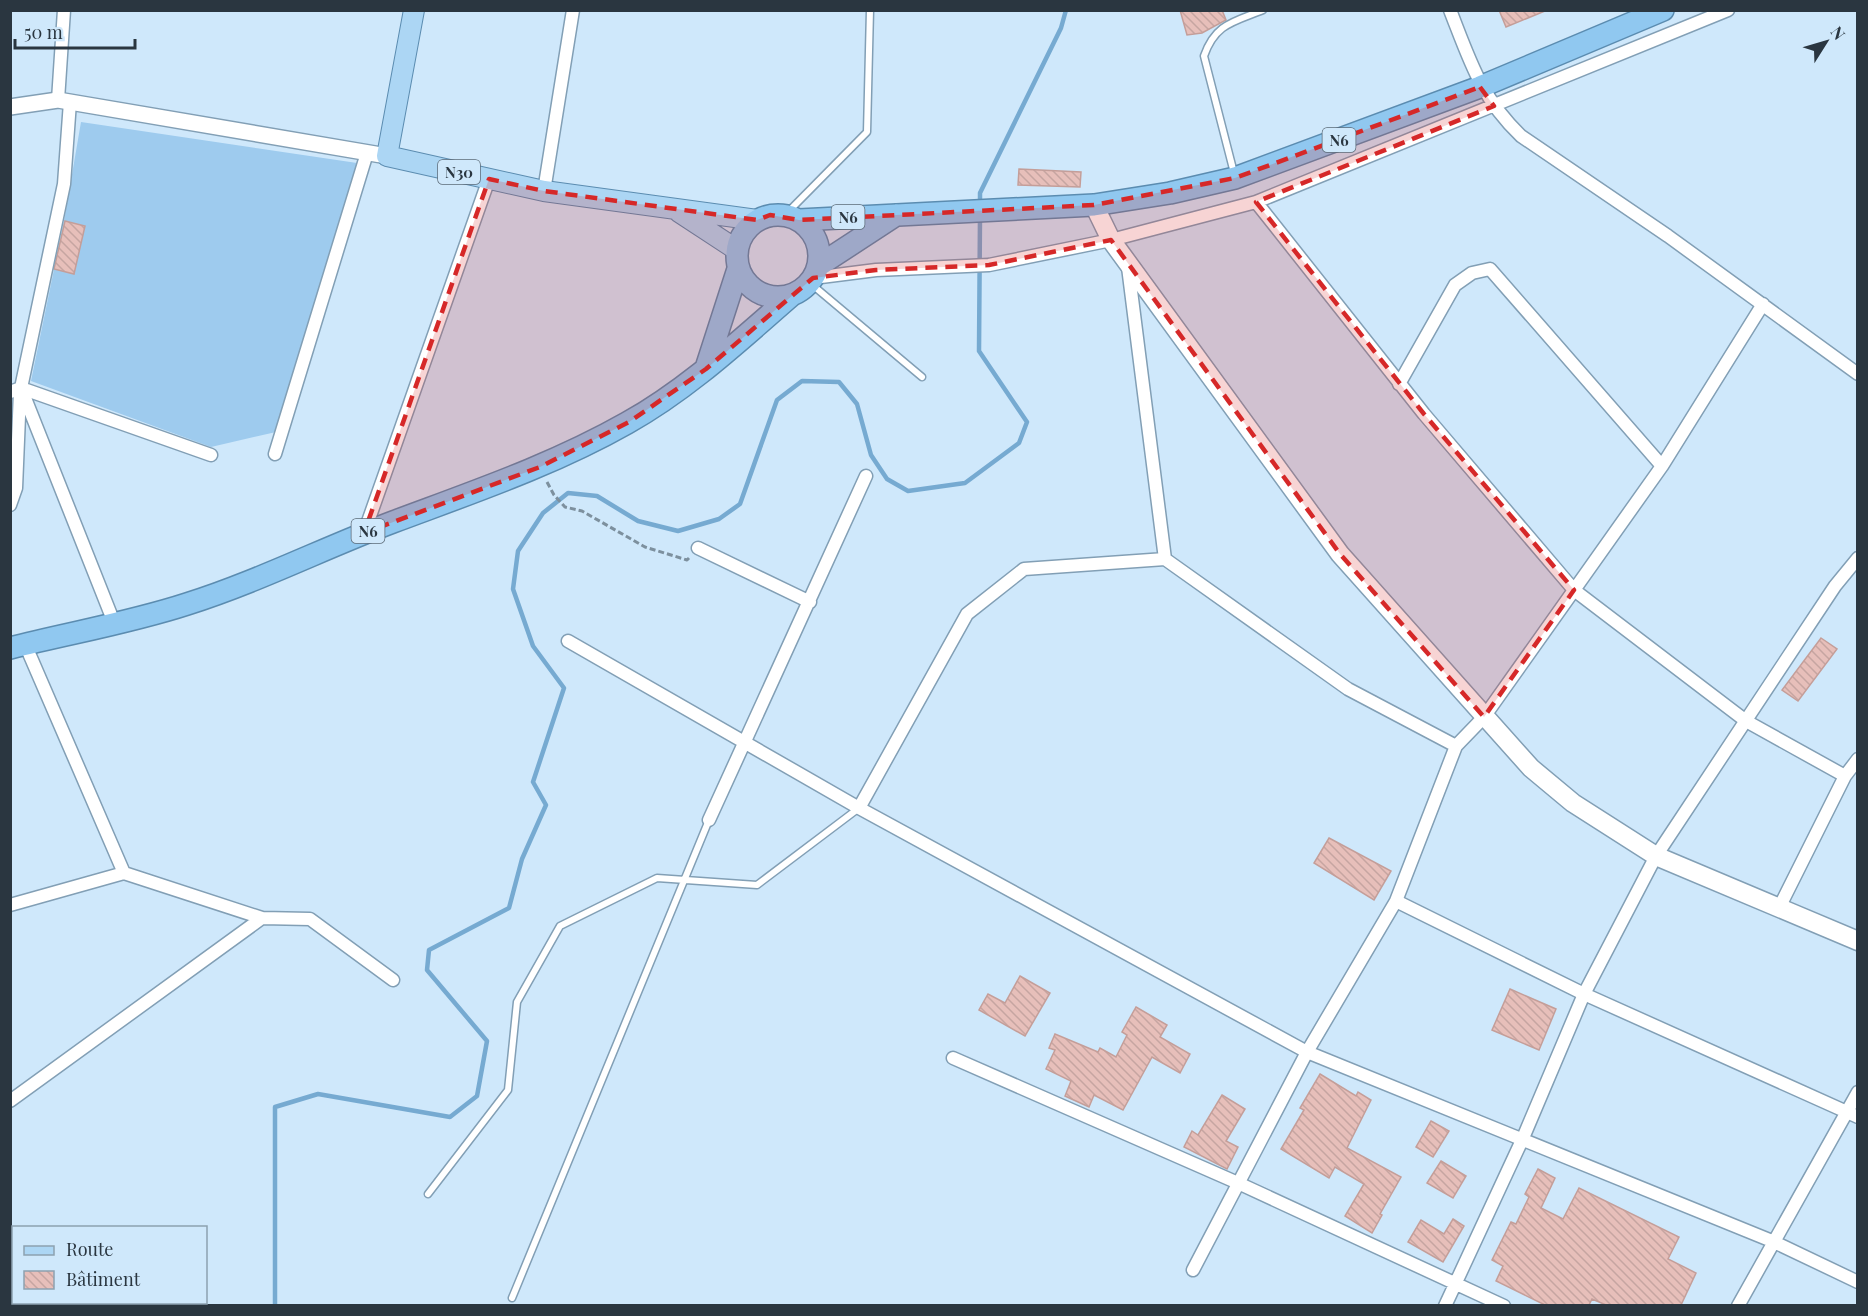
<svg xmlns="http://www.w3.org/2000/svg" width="1868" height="1316" viewBox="0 0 1868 1316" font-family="'Playfair Display',serif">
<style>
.pitch{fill:#9ecbee}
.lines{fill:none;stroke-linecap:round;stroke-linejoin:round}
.stream{stroke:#76aad1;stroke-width:4.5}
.building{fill:url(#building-back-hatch);stroke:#c49e99;stroke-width:1.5}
.service-casing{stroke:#829fb5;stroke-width:9}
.minor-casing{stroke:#829fb5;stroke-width:15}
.tertiary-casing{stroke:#829fb5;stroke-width:18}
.secondary-casing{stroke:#829fb5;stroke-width:21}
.primary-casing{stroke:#5b8cb0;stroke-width:22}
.trunk-casing{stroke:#5b8cb0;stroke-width:24}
.path{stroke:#7d909e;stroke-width:3;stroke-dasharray:6 3;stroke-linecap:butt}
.service{stroke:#fff;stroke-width:6}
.minor{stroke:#fff;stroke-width:12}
.tertiary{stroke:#fff;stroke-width:15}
.secondary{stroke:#fff;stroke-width:18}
.primary{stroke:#acd6f4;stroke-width:20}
.trunk{stroke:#90c8f0;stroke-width:21}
.marked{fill:#d62828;fill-opacity:0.2;stroke:#d62828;stroke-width:4.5;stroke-dasharray:12 8;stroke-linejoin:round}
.labels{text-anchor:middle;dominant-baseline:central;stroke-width:4.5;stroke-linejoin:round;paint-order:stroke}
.shield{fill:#cfe8fb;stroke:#5c6b78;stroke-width:1.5}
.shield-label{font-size:15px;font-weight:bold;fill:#2a3640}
</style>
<defs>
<pattern id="building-back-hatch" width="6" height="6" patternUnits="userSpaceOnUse" patternTransform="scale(1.5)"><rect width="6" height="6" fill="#e7bfba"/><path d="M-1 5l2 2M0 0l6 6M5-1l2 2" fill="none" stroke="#c6a5a1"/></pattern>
</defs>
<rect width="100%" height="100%" fill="#cfe8fb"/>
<!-- pitch -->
<path class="pitch" d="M81 122 357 163 276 432 211 447 31 381 64 221Z"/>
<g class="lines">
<!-- stream -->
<path class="stream" d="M980 204V193L1061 28 1066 10
M275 1306V1107L318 1094 450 1117 477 1096 487 1041 427 970 429 950 509 908 522 859 546 805 533 782 564 688 533 646 513 589 518 551 543 513 568 493 597 496 638 521 678 531 719 519 740 504 777 400 802 381 839 382 857 404 871 455 887 479 908 491 965 483 1019 443 1027 422 979 351 980 216"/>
</g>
<!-- building -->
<path class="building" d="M1180 10H1222L1226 20 1202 33 1187 35Z
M1499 10H1545V11L1506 27Z
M1019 169 1081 172 1080 187 1018 185Z
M65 221 85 226 74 274 54 269Z
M1821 638 1837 649 1798 701 1782 690Z
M1329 838 1391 871 1374 900 1314 863Z
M1020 976 1050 993 1025 1036 979 1010 988 994 1005 1003Z
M1510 989 1556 1009 1539 1050 1492 1030Z
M1136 1007 1167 1025 1160 1037 1190 1054 1180 1073 1152 1057 1123 1110 1094 1095 1089 1107 1065 1096 1071 1081 1046 1069 1055 1050 1049 1048 1055 1034 1098 1052 1100 1048 1116 1057 1127 1035 1122 1032Z
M1320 1074 1356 1096 1358 1092 1371 1100 1347 1148 1401 1177 1380 1214 1382 1215 1372 1233 1345 1216 1364 1184 1335 1167 1329 1178 1281 1149 1304 1110 1300 1108Z
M1222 1095 1245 1109 1226 1141 1238 1147 1227 1169 1184 1147 1192 1131 1198 1135Z
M1431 1121 1449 1131 1433 1157 1416 1147Z
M1441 1161 1466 1176 1453 1198 1427 1183Z
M1538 1169 1555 1178 1541 1208 1563 1219 1579 1188 1679 1237 1668 1259 1696 1273 1681 1305H1606L1592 1299 1589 1305H1545L1496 1281 1503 1266 1492 1260 1511 1222 1516 1224 1529 1197 1525 1194Z
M1453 1219 1464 1226 1443 1262 1408 1242 1421 1220 1444 1234Z"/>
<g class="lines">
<!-- service casing -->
<g class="service-casing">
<path id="service" d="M1234 173 1204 56C1215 24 1233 22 1263 10
M785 215 867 132 870 10
M810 283 922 377
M428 1194 508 1090 517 1002 560 926 657 878 757 885 859 808
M512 1298 709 820"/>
</g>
<!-- minor casing -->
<g class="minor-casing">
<path id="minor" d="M1450 10C1470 61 1481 98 1521 136L1668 236 1858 374
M58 100 64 10
M70 102 64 184 21 388 115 625
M544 191 573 10
M1256 202 1424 414 1574 590 1746 721 1845 776
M1128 267 1165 559 1348 689 1456 746
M813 278 876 270 989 265 1111 240 1256 202 1728 10
M1399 384 1455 285 1472 273 1490 269 1662 466
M10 392 21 388 211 455
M275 454 367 153
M10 505 16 488 20 392
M364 533 489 179
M698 548 810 602
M568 641 859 808 1307 1052 1772 1241 1858 1282
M25 644 124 873 262 918 310 919 393 980
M859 808 967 614 1024 569 1165 559
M709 820 866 476
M1396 901 1584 994 1858 1117
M10 905 124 873
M1779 908 1845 776 1858 759
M953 1058 1238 1183 1504 1306
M10 1101 262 918
M1193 1270 1307 1052 1396 901 1456 746 1484 717 1662 466 1763 304
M1445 1306 1523 1138 1584 994 1656 856 1835 586 1858 558
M1738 1306 1858 1092"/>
</g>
<!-- tertiary casing -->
<g class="tertiary-casing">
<path id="tertiary" d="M10 107 58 100 387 156"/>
</g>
<!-- secondary casing -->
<g class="secondary-casing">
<path id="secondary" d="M1094 205 1111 240 1340 554 1531 768 1573 803 1656 856 1858 941"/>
</g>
<!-- primary casing -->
<g class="primary-casing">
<path id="primary" d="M414 10 387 156 544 191 757 220
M679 212 737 250"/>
</g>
<!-- trunk casing -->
<g class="trunk-casing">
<path id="trunk" d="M737 256a41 41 0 1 1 82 0a41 41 0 1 1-82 0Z
M799 220 1094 205 1170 193 1235 178 1480 87 1663 10
M818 266 896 215
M706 368 738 269
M10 648C69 633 129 623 187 604 257 582 324 548 393 522 473 492 553 465 627 423 688 389 740 340 792 295"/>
</g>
<!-- path -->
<path class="path" d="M547 482 554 495 565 507 582 511 645 547 687 560 689 558"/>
<!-- service -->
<use href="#service" class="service"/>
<!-- minor -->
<use href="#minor" class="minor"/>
<!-- tertiary -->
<use href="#tertiary" class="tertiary"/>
<!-- secondary -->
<use href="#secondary" class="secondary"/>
<!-- primary -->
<use href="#primary" class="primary"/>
<!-- trunk -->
<use href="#trunk" class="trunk"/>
</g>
<!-- marked area -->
<path class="marked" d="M1480 87 1494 106 1256 202 1424 414 1574 590 1484 717 1340 554 1111 240 989 265 876 270 813 278 706 369 629 422 540 467 364 533 489 179 544 191 757 220 770 215 799 220 1094 205 1235 178Z"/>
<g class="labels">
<!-- shield labels -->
<g class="shield">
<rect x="1322.5" y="128" width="33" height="24" rx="4.5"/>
<rect x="438" y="160" width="42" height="24" rx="4.5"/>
<rect x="831.5" y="205" width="33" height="24" rx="4.5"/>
<rect x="351.5" y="519" width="33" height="24" rx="4.5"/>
</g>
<g class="shield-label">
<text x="1339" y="140">N6</text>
<text x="459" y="172">N30</text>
<text x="848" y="217">N6</text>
<text x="368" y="531">N6</text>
</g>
</g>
<!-- border -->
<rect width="1868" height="1316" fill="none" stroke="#2a3640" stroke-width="24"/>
<!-- legend -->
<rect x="12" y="1226" width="195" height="78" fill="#cfe8fb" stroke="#8da1b0" stroke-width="1.5"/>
<rect x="24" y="1246" width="30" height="9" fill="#acd6f4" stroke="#8da1b0" stroke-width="1.5"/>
<text x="66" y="1256" font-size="18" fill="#2a3640">Route</text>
<rect x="24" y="1271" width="30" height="18" fill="url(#building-back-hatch)" stroke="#8da1b0" stroke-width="1.5"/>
<text x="66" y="1286" font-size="18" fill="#2a3640">Bâtiment</text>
<!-- north arrow -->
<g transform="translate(1826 42) rotate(53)" stroke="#cfe8fb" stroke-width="4.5" paint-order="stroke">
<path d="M0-4.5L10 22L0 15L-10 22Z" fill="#2a3640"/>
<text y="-9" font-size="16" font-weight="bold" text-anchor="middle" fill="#2a3640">N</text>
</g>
<!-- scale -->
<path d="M15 39v9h120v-9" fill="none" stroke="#2a3640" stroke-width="3"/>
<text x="24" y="39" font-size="18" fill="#2a3640" stroke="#cfe8fb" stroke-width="4.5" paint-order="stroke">50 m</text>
</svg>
